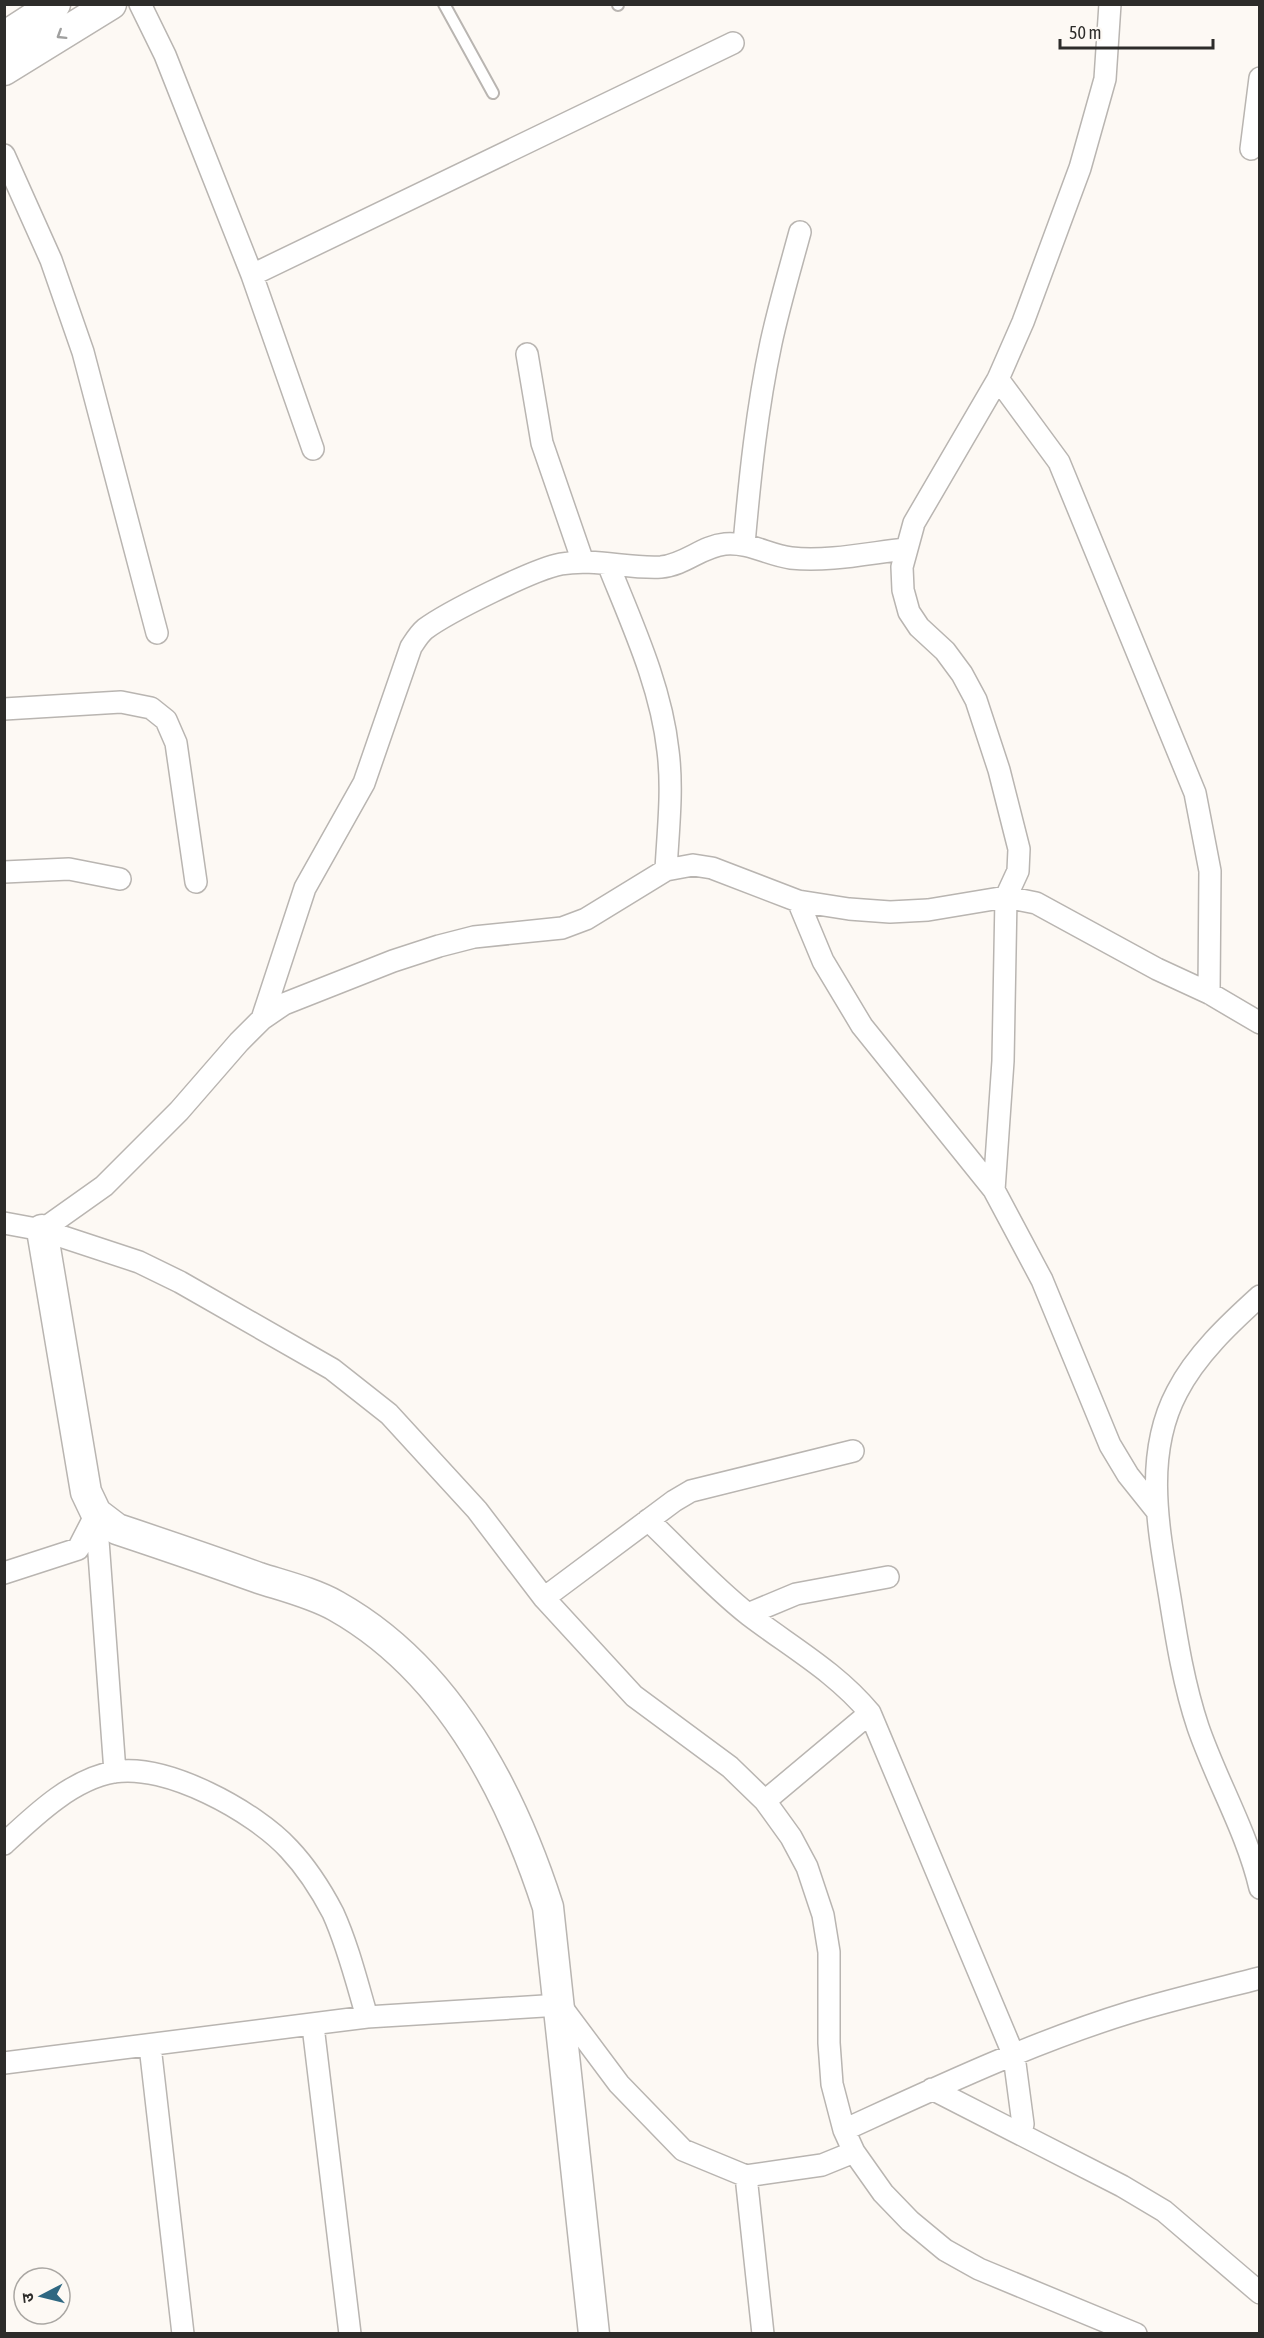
<svg xmlns="http://www.w3.org/2000/svg" width="1264" height="2338" viewBox="0 0 1264 2338" font-family="'Asap Condensed','Noto Sans Devanagari',sans-serif">
<style>
.lines{fill:none;stroke-linecap:round;stroke-linejoin:round}
.lane-casing{stroke:#b9b5b1;stroke-width:14}
.street-casing{stroke:#b9b5b1;stroke-width:24}
.secondary-casing{stroke:#b9b5b1;stroke-width:33}
.lane{stroke:#fff;stroke-width:10}
.street{stroke:#fff;stroke-width:21}
.secondary{stroke:#fff;stroke-width:30}
.oneway{stroke:#a0a09f}
</style>
<rect width="100%" height="100%" fill="#fdf9f4"/>
<g class="lines">
<!-- lane casing -->
<g class="lane-casing">
<path id="lane" d="M444 4 493 93
M618 4V5"/>
</g>
<!-- street casing -->
<g class="street-casing">
<path id="street" d="M140 4 165 55 252 275 313 449
M1251 149 1260 78
M4 155 51 260 83 352 157 633
M252 275 733 43
M527 354 542 443 583 562
M998 379 1059 462 1195 793 1210 871 1209 993
M744 544C750 476 757 409 771 343 779 306 790 269 800 232
M608 564C632 624 661 686 668 751 673 790 668 831 666 870
M4 709 121 702 151 708 166 720 176 743 196 882
M4 872 69 869 120 879
M798 901 823 961 862 1026 994 1190 1042 1280 1110 1445 1128 1475 1156 1510
M262 1019 305 888 364 783 411 647C415 641 419 634 425 629 448 612 534 569 561 564 594 558 628 569 661 567 685 565 702 546 725 544 750 542 768 555 791 558 828 562 869 553 905 549
M994 1190 1003 1061 1006 897 1018 871 1019 849 999 770 976 700 962 674 945 651 919 627 909 612 903 590 902 567 914 523 998 379 1023 322 1080 168 1105 79 1110 4
M4 1223 42 1230 139 1262 180 1282 332 1369 389 1414 477 1510 544 1598 634 1696 730 1767 765 1801 791 1837 807 1867 823 1915 829 1952V2043L832 2084 844 2130 854 2152 883 2193 910 2221 945 2250 979 2269 1136 2334
M42 1230 104 1186 179 1111 239 1042 262 1019 284 1004 393 961 439 946 474 937 562 928 586 919 666 870 693 865 712 868 798 901 849 909 890 912 928 910 1006 897 1036 903 1157 969 1209 993 1260 1023
M1260 1296C1229 1324 1196 1355 1177 1392 1143 1456 1159 1531 1170 1598 1177 1642 1184 1685 1198 1727 1217 1782 1247 1832 1260 1888
M96 1513 115 1772
M648 1520C681 1551 713 1587 749 1615 791 1647 836 1672 870 1713L1014 2056 1023 2124 1021 2134
M4 1573 78 1549 96 1514
M544 1598 674 1501 691 1491 853 1451
M748 1614 796 1594 888 1577
M765 1801 870 1713
M4 1844C34 1816 72 1779 114 1772 166 1763 254 1811 289 1849 306 1867 322 1892 333 1913 348 1946 357 1983 367 2017
M313 2026 350 2334
M150 2046 183 2334
M4 2063 367 2017 560 2005 619 2084 683 2150 746 2176 822 2165 854 2152
M932 2089 1122 2186 1164 2211 1260 2293
M844 2130C938 2087 1033 2042 1131 2012 1174 1999 1217 1989 1260 1978
M746 2176 763 2334"/>
</g>
<!-- secondary casing -->
<g class="secondary-casing">
<path id="secondary" d="M4 37 55 4
M4 70 111 4
M42 1230 86 1492 96 1513 117 1529C165 1545 212 1561 259 1578 284 1586 313 1593 336 1606 448 1669 510 1789 548 1907L594 2334"/>
</g>
<!-- lane -->
<use href="#lane" class="lane"/>
<!-- street -->
<use href="#street" class="street"/>
<!-- secondary -->
<use href="#secondary" class="secondary"/>
</g>
<!-- one-way arrows -->
<defs><path id="oneway-chevron" d="M-2-3.5L2.5 0L-2 3.5" fill="none" stroke-width="1.6" stroke-linecap="round" stroke-linejoin="round" transform="scale(1.5)"/></defs>
<use class="oneway" href="#oneway-chevron" transform="translate(61 35) rotate(148)"/>
<!-- border -->
<rect width="1264" height="2338" fill="none" stroke="#2d2c2a" stroke-width="12"/>
<!-- north arrow -->
<g transform="translate(42 2296) rotate(263)"><circle r="28" fill="#fdf9f4" stroke="#aaa7a3" stroke-width="1.5"/>
<path d="M0-4.5L10 22L0 15L-10 22Z" fill="#2e6781"/>
<text y="-9" font-size="16" font-weight="bold" text-anchor="middle" fill="#2d2c2a">उ</text>
</g>
<!-- scale -->
<path d="M1060 39v9h153v-9" fill="none" stroke="#2d2c2a" stroke-width="3"/>
<text x="1069" y="39" font-size="18" fill="#2d2c2a" stroke="#fdf9f4" stroke-width="4.5" paint-order="stroke">50 m</text>
</svg>
